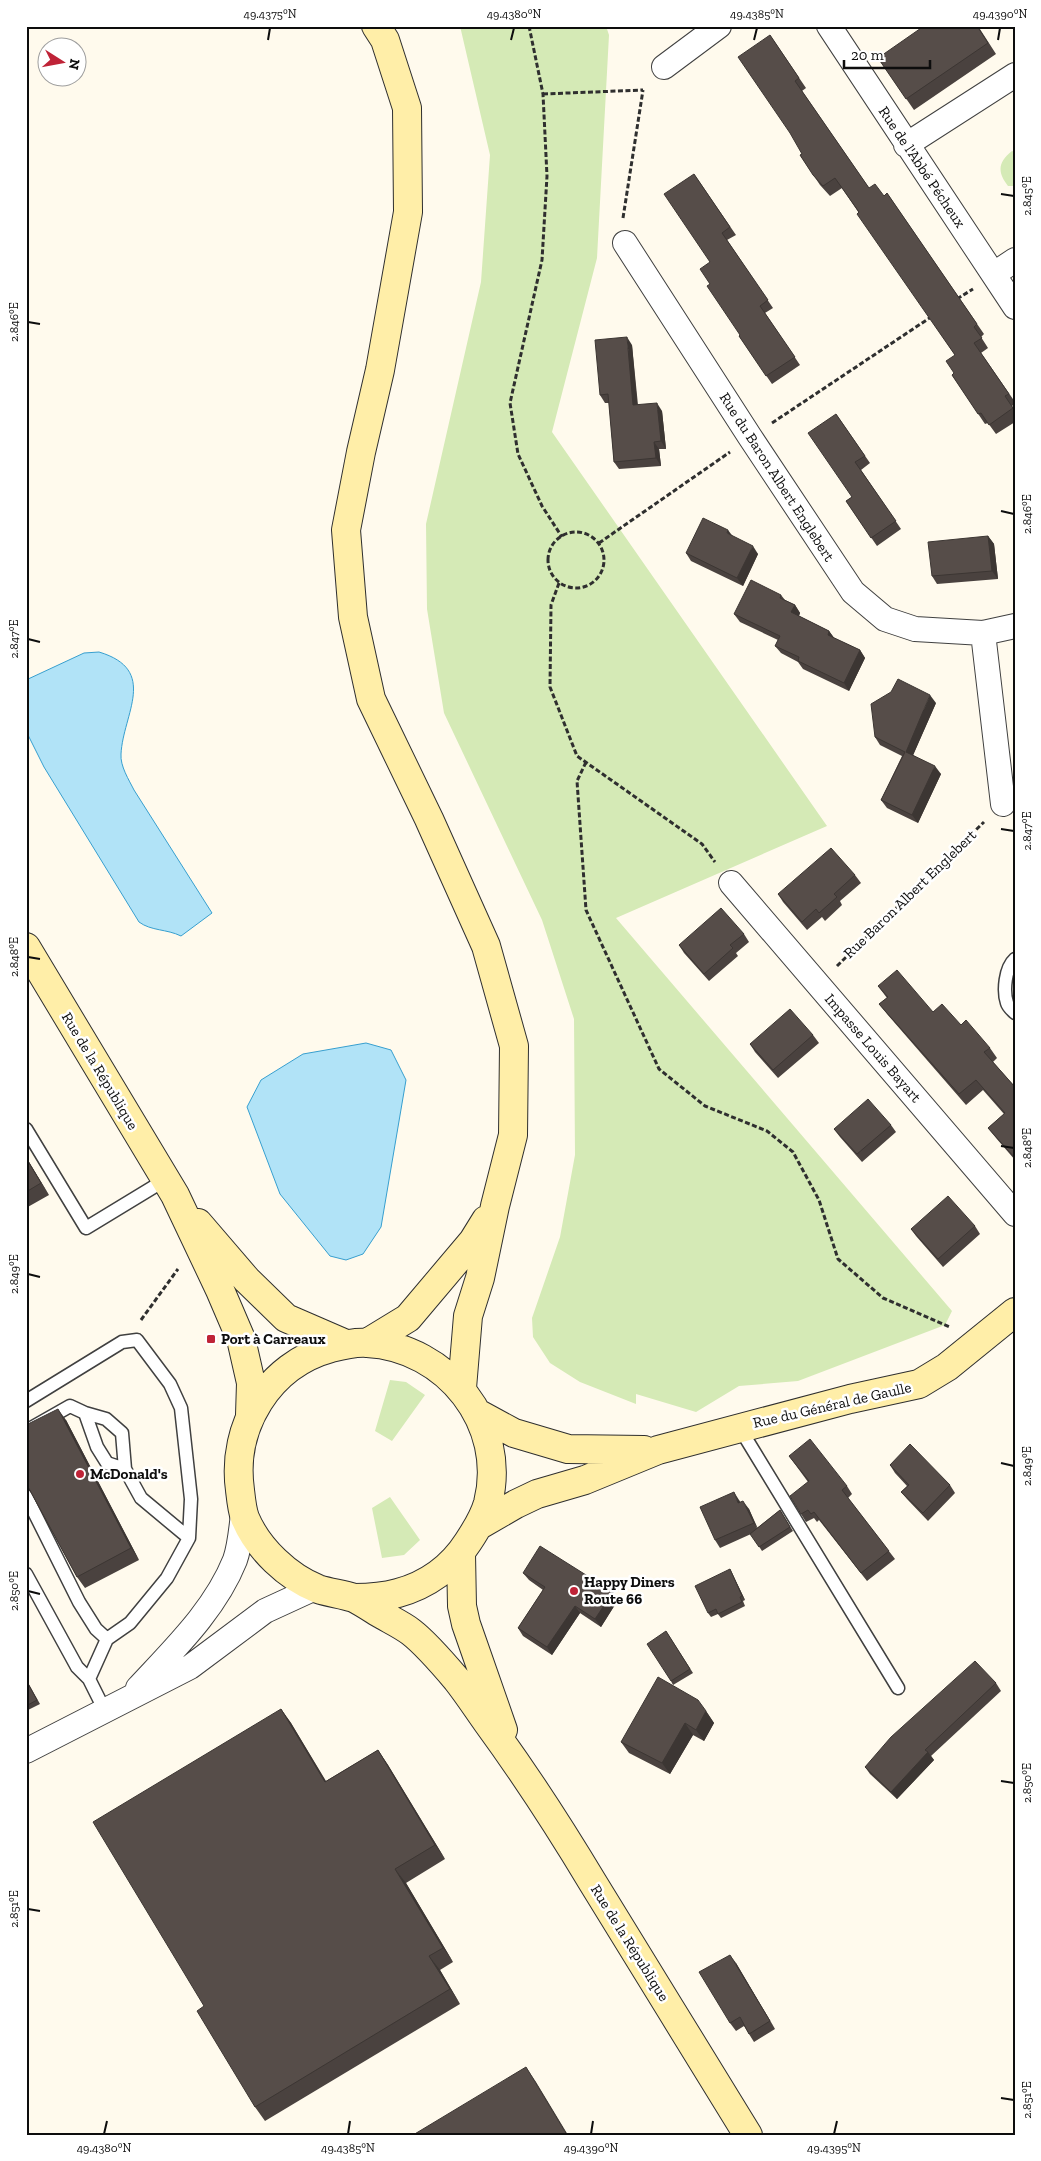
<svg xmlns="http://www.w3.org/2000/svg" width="1041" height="2161" viewBox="0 0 1041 2161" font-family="'Zilla Slab',serif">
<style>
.green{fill:#d5eab6}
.water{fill:#b1e3f7;stroke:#379fcf}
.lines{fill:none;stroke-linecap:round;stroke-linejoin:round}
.lane-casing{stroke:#404040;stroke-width:15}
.street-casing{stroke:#404040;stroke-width:26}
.secondary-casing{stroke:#2f2f2f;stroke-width:30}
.path{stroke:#2f2f2f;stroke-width:3;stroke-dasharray:5 2.5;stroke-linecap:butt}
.lane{stroke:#fff;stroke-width:12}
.street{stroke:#fff;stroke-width:24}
.secondary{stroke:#ffeea8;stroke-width:28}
.wall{fill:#4a423f}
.shaded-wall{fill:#3c3633}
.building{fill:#564d49;stroke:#3c3633}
.ticks{fill:none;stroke:#0d0d0d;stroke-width:2}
.poi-dot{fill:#bf2337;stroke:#fff;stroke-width:2}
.labels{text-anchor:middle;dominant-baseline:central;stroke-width:5;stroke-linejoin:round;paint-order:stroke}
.street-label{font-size:15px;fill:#0d0d0d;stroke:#fff}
.poi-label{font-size:15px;font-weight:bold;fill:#0d0d0d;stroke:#fff;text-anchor:start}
.neatline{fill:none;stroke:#0d0d0d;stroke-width:2}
.ticks-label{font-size:12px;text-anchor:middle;fill:#0d0d0d}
</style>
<rect width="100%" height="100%" fill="#fffaed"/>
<!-- green -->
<path class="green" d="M460 26H606L609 35 597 258 552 432 827 826 616 918 952 1311 945 1325 798 1381 739 1386 696 1412 636 1394V1404L580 1382 550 1363 533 1337 532 1318 560 1237 575 1155 574 1019 542 920 444 713 427 609 426 524 481 282 490 155Z
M1012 151 1015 152V186H1008C997 172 998 162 1012 151Z
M390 1380 406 1382 425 1395 392 1441 375 1431Z
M390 1497 420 1540 404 1555 382 1558 372 1508Z"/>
<!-- water -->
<path class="water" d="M99 652C159 670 123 714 121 754 120 766 129 780 134 790L212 913 181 936C167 929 151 931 139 922L44 767 26 731V680L84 653Z
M366 1043 391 1050 406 1080 381 1227 363 1254 346 1260 330 1256 280 1194 247 1107 261 1080 303 1054Z"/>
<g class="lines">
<!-- lane casing -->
<g class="lane-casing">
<path id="lane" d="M1015 959C1005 968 1003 991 1007 1003 1008 1007 1012 1010 1015 1013
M26 1129 86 1228 165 1180
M26 1401 122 1342 137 1340 170 1384 181 1408 191 1499 189 1538 167 1578 130 1623 107 1639 89 1679
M85 1413 97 1447 107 1463 125 1469
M739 1427 898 1688
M26 1431 70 1406 85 1413 106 1419 122 1433 125 1469 141 1498 189 1538
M26 1496 79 1602 96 1629 107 1639
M26 1574 77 1667 89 1679 105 1711"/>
</g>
<!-- street casing -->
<g class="street-casing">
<path id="street" d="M829 26 1015 307
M664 67 719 26
M906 145 1015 75
M625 243 750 437 853 592 885 619 915 629 983 633 1015 626
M994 274 1015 260
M983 633 1003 804
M731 883 1015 1214
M138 1688C174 1649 215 1610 235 1560 240 1546 241 1529 243 1515
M26 1751 190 1667 265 1611 315 1588"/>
</g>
<!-- secondary casing -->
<g class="secondary-casing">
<path id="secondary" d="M376 26 385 40 407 108 408 212 380 370 361 452 346 530 353 617 371 699 429 819 486 946 514 1046 513 1135 495 1206 480 1278 468 1316 462 1388
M26 947 175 1195 220 1290 241 1339 251 1383 250 1415
M198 1223 247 1280 286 1318 346 1344
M367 1343 408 1318 473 1241 486 1220
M479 1414 514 1433 568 1449 644 1450
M478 1526 516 1504 537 1494 585 1480 658 1450 850 1399 919 1384 947 1367 1015 1312
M461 1554 462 1606 466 1624 503 1730
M354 1598C369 1598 384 1597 398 1593 427 1585 452 1567 468 1542 476 1530 484 1517 488 1503 508 1424 447 1347 367 1343 355 1342 343 1345 331 1348 269 1365 231 1426 240 1490 241 1499 242 1510 245 1518 258 1549 288 1577 318 1589 330 1593 342 1594 354 1598 362 1602 371 1608 379 1613 389 1619 402 1625 411 1632 424 1642 446 1667 457 1680 468 1694 477 1708 487 1722 525 1774 560 1828 593 1883 645 1967 696 2051 748 2135"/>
</g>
<!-- path -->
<path class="path" d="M529 26 543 94 547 176 542 260 510 403 518 454 542 506 562 537
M543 94 643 90
M623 218 643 90
M957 299 973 289
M772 423 931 317
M548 560a28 28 0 1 1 56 0a28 28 0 1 1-56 0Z
M599 543 730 452
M559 583 551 605 550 687 577 756 702 844 715 862
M586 762 577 781 586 910 659 1069 705 1106 767 1131 793 1152 819 1200 838 1259 883 1298 950 1327
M837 966 984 822
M141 1320 178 1269"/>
<!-- lane -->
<use href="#lane" class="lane"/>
<!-- street -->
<use href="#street" class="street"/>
<!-- secondary -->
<use href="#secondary" class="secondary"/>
</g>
<!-- wall -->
<path class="wall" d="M978 26 996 54 914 110 878 58Z
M770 35 806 88 802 91 869 188 884 196 887 193 984 334 981 337 988 348 981 353 1015 402V404L1012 406 1015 410V422L996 434 988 423 985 424 952 375 954 373 955 355 842 188 830 196 820 185 800 155 802 154Z
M694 174 736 235 727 240 773 308 765 313 800 365 772 384 739 336 740 335 710 262Z
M632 345 638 405 662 411 666 449H659L661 466 619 469 614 462 609 403H605L600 395Z
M836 414 870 463 861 470 901 529 877 546 846 501 852 497Z
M732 536 758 554 743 586 691 561 686 553Z
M988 536 994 544 998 579 937 584 932 576Z
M781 595 785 600 795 605 800 613 799 616 829 631 834 638 860 650 865 658 849 691 803 669 798 662 781 653 775 646 778 640 740 622 734 614Z
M936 703 913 755 941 774 918 823 887 808 881 800 902 756 880 745 875 737Z
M855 875 861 883 840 901 842 905 825 921 822 917 807 930 783 902 778 894Z
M744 934 749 942 736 953 738 956 709 981 684 953 679 945Z
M878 986 961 1025 990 1048 997 1058 993 1062 1015 1087V1160L996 1138 988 1128 1004 1114 983 1090 966 1105 887 1014 879 1004 887 998Z
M813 1035 819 1043 778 1078 755 1052 750 1044Z
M891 1125 896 1132 862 1162 840 1137 834 1129Z
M26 1157 49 1195 26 1208Z
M975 1226 980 1234 943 1267 916 1236 911 1229Z
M66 1420 139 1560 85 1588 77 1577 26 1484V1425Z
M789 1456 847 1486 852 1494 848 1498 895 1559 867 1581 819 1520 817 1522 814 1518 806 1522 801 1514 808 1482Z
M890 1465 950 1485 955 1493 928 1521 907 1499 901 1492 907 1486 895 1473Z
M739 1500 740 1502 749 1509 757 1528 780 1510 793 1531 762 1551 751 1534 720 1548 715 1540Z
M730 1569 732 1573 745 1600 743 1601 745 1606 721 1618 718 1614 711 1617 708 1613Z
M523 1573 618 1600 601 1627 580 1613 552 1655 523 1636 518 1628 543 1590 529 1580Z
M666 1631 693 1673 673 1685 671 1681Z
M26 1679 40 1704 26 1711Z
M996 1683 1001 1691 931 1756 934 1760 897 1799 870 1774 865 1767Z
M281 1709 291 1723 326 1781 378 1750 388 1765 445 1859 406 1883 453 1962 440 1970 460 2004 265 2121 255 2107 204 2006Z
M706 1711 714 1723 704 1741 693 1735 670 1774 629 1753 621 1742Z
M736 1963 775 2029 754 2042 744 2026 736 2031 730 2023Z"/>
<!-- shaded-wall -->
<path class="shaded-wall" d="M627 337 632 345 638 413 633 405Z
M657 403 662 411 666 449 661 441Z
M654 442 659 449 661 466 656 458Z
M728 530 734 538 727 533Z
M988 536 994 544 998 579 992 571Z
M753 546 758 554 743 586 737 578Z
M795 605 800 613 797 620 791 612Z
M829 631 835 639 828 635Z
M860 650 865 658 849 691 844 683Z
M930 695 936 703 911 760 906 752Z
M935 766 941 774 918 823 912 815Z
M26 1157 49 1195 41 1183 26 1158Z
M58 1409 66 1420 139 1560 131 1548Z
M734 1492 739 1500 744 1511 738 1503Z
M743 1501 749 1509 759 1531 754 1523Z
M730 1569 732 1573 745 1600 742 1596Z
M613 1592 618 1600 601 1627 595 1619Z
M575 1606 580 1613 552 1655 547 1647Z
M281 1709 291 1723 335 1797 325 1782Z
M706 1711 714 1723 704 1741 696 1730Z
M685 1723 693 1735 670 1774 662 1763Z
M378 1750 388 1765 445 1859 435 1845Z
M928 1752 934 1760 897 1799 891 1792Z
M395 1869 406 1883 453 1962 443 1948Z
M730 1955 736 1963 775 2029 770 2021Z
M429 1956 440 1970 460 2004 450 1989Z
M526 2067 536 2082 568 2135H567Z"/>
<!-- building -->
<path class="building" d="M924 26H977L988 43 906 99 878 58Z
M770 35 799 78 795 81 869 188 875 184 884 196 887 193 977 324 974 327 982 338 974 343 1009 394 1005 396 1013 408 989 425 981 413 978 414 952 375 954 373 946 361 955 355 857 214 859 212 835 178 823 186 813 175 800 155 802 154 790 133 738 57Z
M694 174 730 227 722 233 768 300 760 306 795 357 766 376 739 336 740 335 707 286 710 284 700 269 710 262 664 194Z
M627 337 633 405 657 403 661 441 654 442 656 458 614 462 608 394 600 395 595 340Z
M836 414 865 456 855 462 896 521 871 538 846 501 852 497 808 433Z
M703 518 728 530 727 533 753 546 737 578 686 553Z
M988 536 992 571 932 576 928 542Z
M751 580 781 595 780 598 795 605 791 612 829 631 828 635 860 650 844 683 798 661 799 657 775 646 780 636 734 614Z
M898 679 930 695 906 752 935 766 912 815 881 800 905 752 875 737 871 704 891 692Z
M831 848 855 875 834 894 837 897 819 913 816 909 802 922 778 894Z
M721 908 744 934 730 945 733 948 704 974 679 945Z
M897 970 933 1012 942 1004 961 1025 966 1020 990 1048 984 1052 1015 1087V1158L988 1128 1005 1113 976 1080 959 1094 879 1004 888 997 878 986Z
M790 1009 813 1035 773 1070 750 1044Z
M868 1099 891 1125 857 1154 834 1129Z
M26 1158 41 1183 26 1192Z
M948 1196 975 1226 938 1259 911 1229Z
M58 1409 131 1548 77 1577 26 1483V1425Z
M810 1439 847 1486 842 1490 889 1551 861 1573 814 1512 811 1514 808 1510 801 1514 790 1496 809 1481 789 1456Z
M910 1444 950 1485 923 1513 901 1492 909 1485 890 1465Z
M734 1492 738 1503 743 1501 754 1523 715 1540 700 1507Z
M780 1510 790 1527 759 1547 750 1534Z
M540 1546 613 1592 595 1619 575 1606 547 1647 518 1628 545 1587 523 1573Z
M730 1569 742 1596 740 1597 742 1602 718 1614 716 1609 708 1613 695 1586Z
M666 1631 690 1669 671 1681 647 1644Z
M975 1661 996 1683 925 1750 928 1752 891 1792 865 1767 891 1737Z
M658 1677 698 1700 706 1711 696 1730 685 1723 662 1763 621 1742Z
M26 1680 37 1700 26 1706Z
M281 1709 325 1782 378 1750 435 1845 395 1869 443 1948 429 1956 450 1989 255 2107 197 2011 204 2006 93 1822Z
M730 1955 770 2021 749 2034 740 2017 730 2023 699 1972Z
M526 2067 567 2135H413Z"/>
<!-- ticks -->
<path class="ticks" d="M268 40 270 28M511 40 514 28M754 40 757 28M998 40 1000 28M1001 194 1014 196M28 322 40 324M1001 511 1014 514M28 639 40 642M1001 829 1014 831M28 957 40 959M1001 1146 1014 1148M28 1274 40 1277M1001 1463 1014 1466M28 1591 40 1594M1001 1781 1014 1783M28 1909 40 1911M1001 2098 1014 2100M104 2134 107 2121M348 2134 350 2121M591 2134 593 2121M834 2134 837 2121"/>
<!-- markers -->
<g class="poi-dot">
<rect x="206" y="1334" width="10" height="10" rx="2.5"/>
<circle cx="80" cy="1474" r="5"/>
<circle cx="574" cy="1591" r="5"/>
</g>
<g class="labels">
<!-- street labels -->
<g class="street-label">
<text transform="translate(922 167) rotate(56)">Rue de l'Abbé Pécheux</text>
<text transform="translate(777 477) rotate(57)">Rue du Baron Albert Englebert</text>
<text transform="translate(910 894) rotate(-44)">Rue Baron Albert Englebert</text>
<text transform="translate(873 1048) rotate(49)">Impasse Louis Bayart</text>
<text transform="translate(100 1071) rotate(59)">Rue de la République</text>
<text transform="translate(832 1405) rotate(-13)">Rue du Général de Gaulle</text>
<text transform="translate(630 1943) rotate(58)">Rue de la République</text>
</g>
<!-- poi labels -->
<g class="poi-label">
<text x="221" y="1339">Port à Carreaux</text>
<text x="90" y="1474">McDonald's</text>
<text x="584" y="1582">Happy Diners<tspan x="584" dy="17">Route 66</tspan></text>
</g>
</g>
<!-- border -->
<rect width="1041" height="2161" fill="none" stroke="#ffffff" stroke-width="55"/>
<!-- north arrow -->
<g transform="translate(62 62) rotate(101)"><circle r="24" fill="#ffffff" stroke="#9e9e9e"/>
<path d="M0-4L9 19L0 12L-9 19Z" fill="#bf2337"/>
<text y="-8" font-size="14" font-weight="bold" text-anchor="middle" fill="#0d0d0d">N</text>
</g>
<!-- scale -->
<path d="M844 60v8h86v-8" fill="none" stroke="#0d0d0d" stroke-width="2.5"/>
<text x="851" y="60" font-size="15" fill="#0d0d0d" stroke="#ffffff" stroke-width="4" paint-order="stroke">20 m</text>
<rect x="28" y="28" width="986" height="2106" class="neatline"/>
<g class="ticks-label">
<text x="270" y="18">49.4375°N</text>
<text x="514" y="18">49.4380°N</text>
<text x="757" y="18">49.4385°N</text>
<text x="1000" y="18">49.4390°N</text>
<text transform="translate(1027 196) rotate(-90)" y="4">2.845°E</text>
<text transform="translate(14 322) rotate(-90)" y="4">2.846°E</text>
<text transform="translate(1027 514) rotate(-90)" y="4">2.846°E</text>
<text transform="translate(14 639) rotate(-90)" y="4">2.847°E</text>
<text transform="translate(1027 831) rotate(-90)" y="4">2.847°E</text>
<text transform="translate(14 957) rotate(-90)" y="4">2.848°E</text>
<text transform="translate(1027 1148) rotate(-90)" y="4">2.848°E</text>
<text transform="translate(14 1274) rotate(-90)" y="4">2.849°E</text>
<text transform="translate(1027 1466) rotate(-90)" y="4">2.849°E</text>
<text transform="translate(14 1591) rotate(-90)" y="4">2.850°E</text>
<text transform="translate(1027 1783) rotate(-90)" y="4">2.850°E</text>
<text transform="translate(14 1909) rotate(-90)" y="4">2.851°E</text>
<text transform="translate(1027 2100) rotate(-90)" y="4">2.851°E</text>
<text x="104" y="2152">49.4380°N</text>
<text x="348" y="2152">49.4385°N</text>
<text x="591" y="2152">49.4390°N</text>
<text x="834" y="2152">49.4395°N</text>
</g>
</svg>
